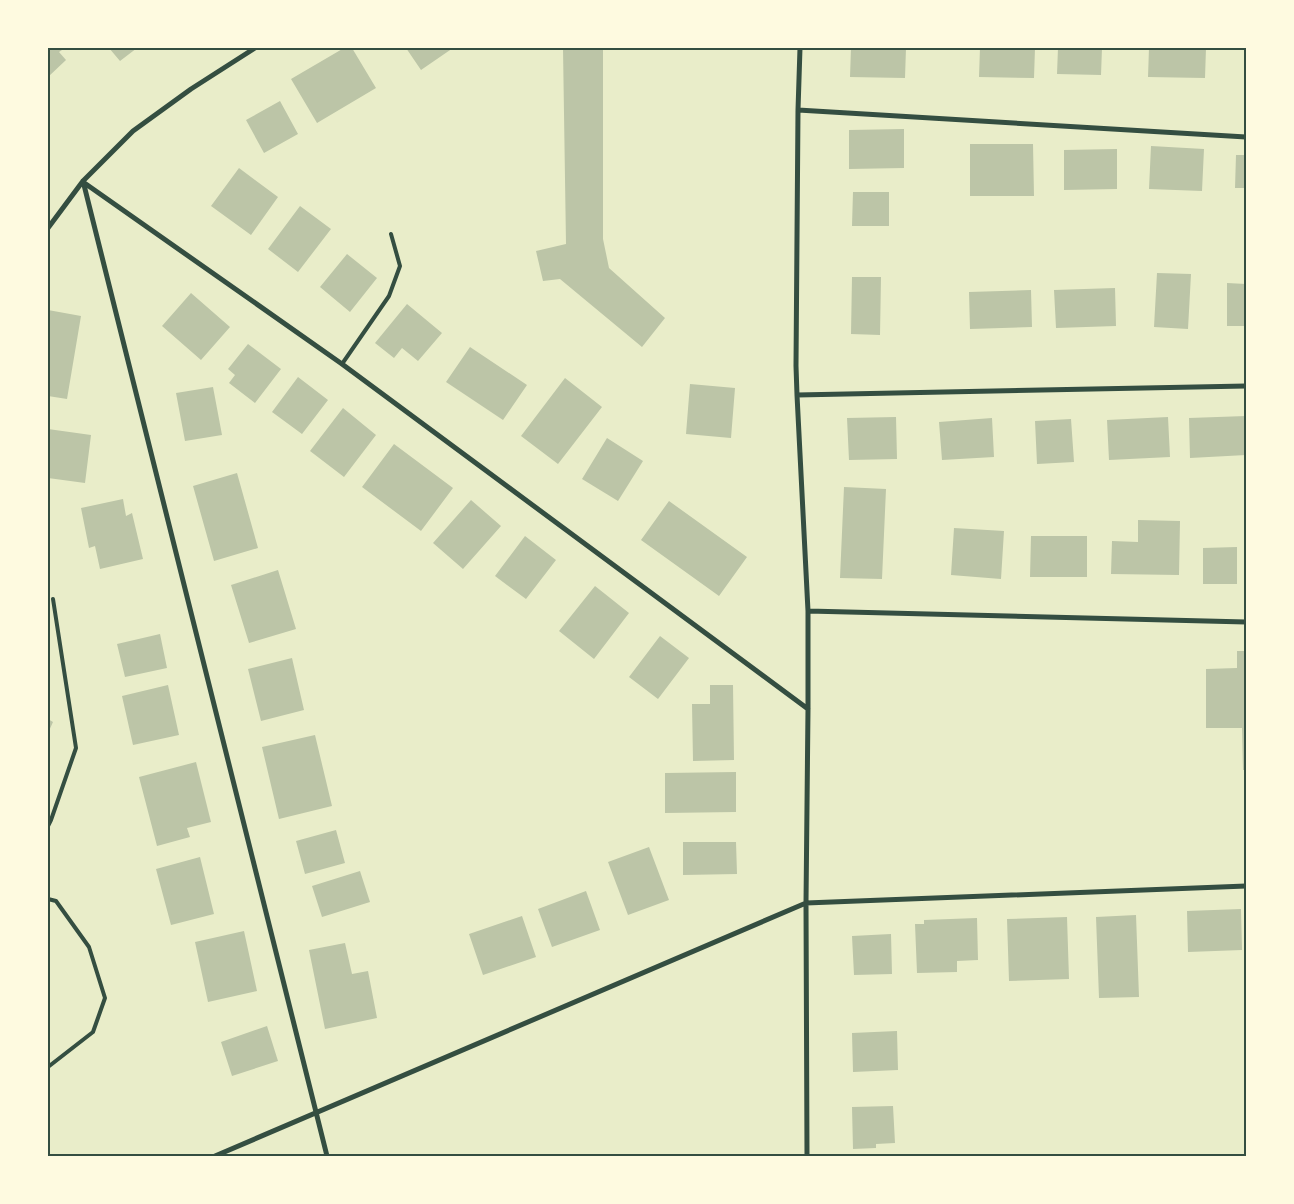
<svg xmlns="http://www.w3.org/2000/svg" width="1294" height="1204" viewBox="0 0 1294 1204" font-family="Barlow,sans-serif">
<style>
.building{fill:#bcc5a7}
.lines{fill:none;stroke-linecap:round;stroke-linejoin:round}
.service{stroke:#344e41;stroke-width:4}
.minor{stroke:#344e41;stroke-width:5}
.neatline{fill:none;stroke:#344e41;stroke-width:2}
</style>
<rect width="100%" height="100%" fill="#e9edc9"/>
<!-- building -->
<path class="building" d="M48 48H65L59 52 66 60 48 77Z
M109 48H137L120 61Z
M344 48H352L376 88 317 123 291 79Z
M406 48H453L421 70Z
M563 48H603V239L609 268 665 318 642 347 560 279 543 281 536 251 566 244Z
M851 48H906L905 78 850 77Z
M980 48H1035L1034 78 979 77Z
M1058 48H1102L1101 75 1057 74Z
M1149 48H1206L1205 78 1148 77Z
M280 101 298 134 264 153 246 120Z
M904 129V168L849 169V130Z
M970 144H1033L1034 196H970Z
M1151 146 1204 149 1202 191 1149 189Z
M1117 149V189L1064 190V150Z
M1236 155H1246V188H1235Z
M239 168 278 197 251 235 211 206Z
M853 192H889V226H852Z
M300 206 331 229 298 272 268 249Z
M347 254 377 278 350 312 320 287Z
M1157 273 1191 274 1188 329 1154 327Z
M852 277H881L880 335 851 334Z
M1227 283 1246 284V326H1227Z
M1115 288 1116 326 1056 328 1054 290Z
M1031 290 1032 327 970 329 969 292Z
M191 293 230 327 201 360 162 326Z
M407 304 442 333 418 361 402 348 394 358 375 343Z
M48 310 81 316 67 399 48 396Z
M248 344 281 369 255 403 229 383 235 375 228 369Z
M470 347 527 385 503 420 446 382Z
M298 377 328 400 302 434 272 412Z
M565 378 602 407 558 464 521 436Z
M690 384 735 388 731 438 686 434Z
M213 387 222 435 185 441 176 393Z
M343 408 376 435 344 477 310 451Z
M1246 416V455L1190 458 1189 418Z
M896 417 897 459 849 460 847 418Z
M1168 417 1170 457 1109 460 1107 420Z
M992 418 994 457 942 460 939 422Z
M1071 419 1074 462 1037 464 1035 421Z
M48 429 91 435 85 483 48 478Z
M607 438 643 461 618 501 582 479Z
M394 444 453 488 421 531 362 487Z
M237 473 258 548 214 561 193 486Z
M844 487 886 489 882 579 840 578Z
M123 499 126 516 132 513 143 559 100 569 95 546 89 548 81 508Z
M471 500 501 526 463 569 433 543Z
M669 501 747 557 719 596 641 540Z
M1138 520 1180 521 1179 575 1111 574 1112 541 1138 542Z
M954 528 1004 531 1001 579 951 575Z
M525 536 556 560 526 599 495 576Z
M1031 536H1087V577H1030Z
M1237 547V584H1203V548Z
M278 570 296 629 249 643 231 585Z
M595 586 629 613 594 659 559 631Z
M160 634 167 668 125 677 117 644Z
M660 636 689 658 658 699 629 677Z
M1237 651H1246L1245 727H1246V770H1243L1242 728H1206V669L1237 668Z
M292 658 304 710 261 721 248 669Z
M168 685 179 735 133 745 122 696Z
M710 685H733L734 760 693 761 692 704H710Z
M48 719 53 722 48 733Z
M315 735 332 806 279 819 262 747Z
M196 762 211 822 187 828 190 837 157 846 139 777Z
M736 772V812L665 813V773Z
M336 830 345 863 305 874 296 841Z
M683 842H736L737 874 683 875Z
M649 847 669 900 628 915 608 862Z
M200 857 214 914 171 925 156 869Z
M360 871 370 902 322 917 312 886Z
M586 891 600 930 552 947 538 909Z
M1241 909 1242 950 1188 952 1187 911Z
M1136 915 1139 997 1099 998 1096 917Z
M522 916 536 957 483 975 469 934Z
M1067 917 1069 979 1009 981 1007 919Z
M977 918 978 960 957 961V972L917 973 915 924H924V920Z
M244 931 257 991 208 1002 195 942Z
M891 934 892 974 854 975 852 936Z
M345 943 352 974 368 971 377 1018 325 1029 309 950Z
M267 1026 278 1061 232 1076 221 1042Z
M897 1031 898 1070 853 1072 852 1033Z
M893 1106 895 1143 876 1144V1148L853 1149 852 1107Z"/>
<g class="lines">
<!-- service -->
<path class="service" d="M342 364 389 296 400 266 391 234
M48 826 51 820 76 748 53 599
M48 899 56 901 89 947 105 998 93 1032 48 1067"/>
<!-- minor -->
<path class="minor" d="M800 48 798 110 796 366 797 395 808 611V709L806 903 807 1156
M798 110 1246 137
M83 181 327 1156
M83 182 342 364 808 709
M48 228 83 181 133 131 191 89 255 48
M797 395 1246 386
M808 611 1246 622
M215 1156 806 903 1246 886"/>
</g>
<!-- border -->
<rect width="1294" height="1204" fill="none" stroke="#fefae0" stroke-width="98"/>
<rect x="49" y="49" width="1196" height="1106" class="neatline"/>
</svg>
